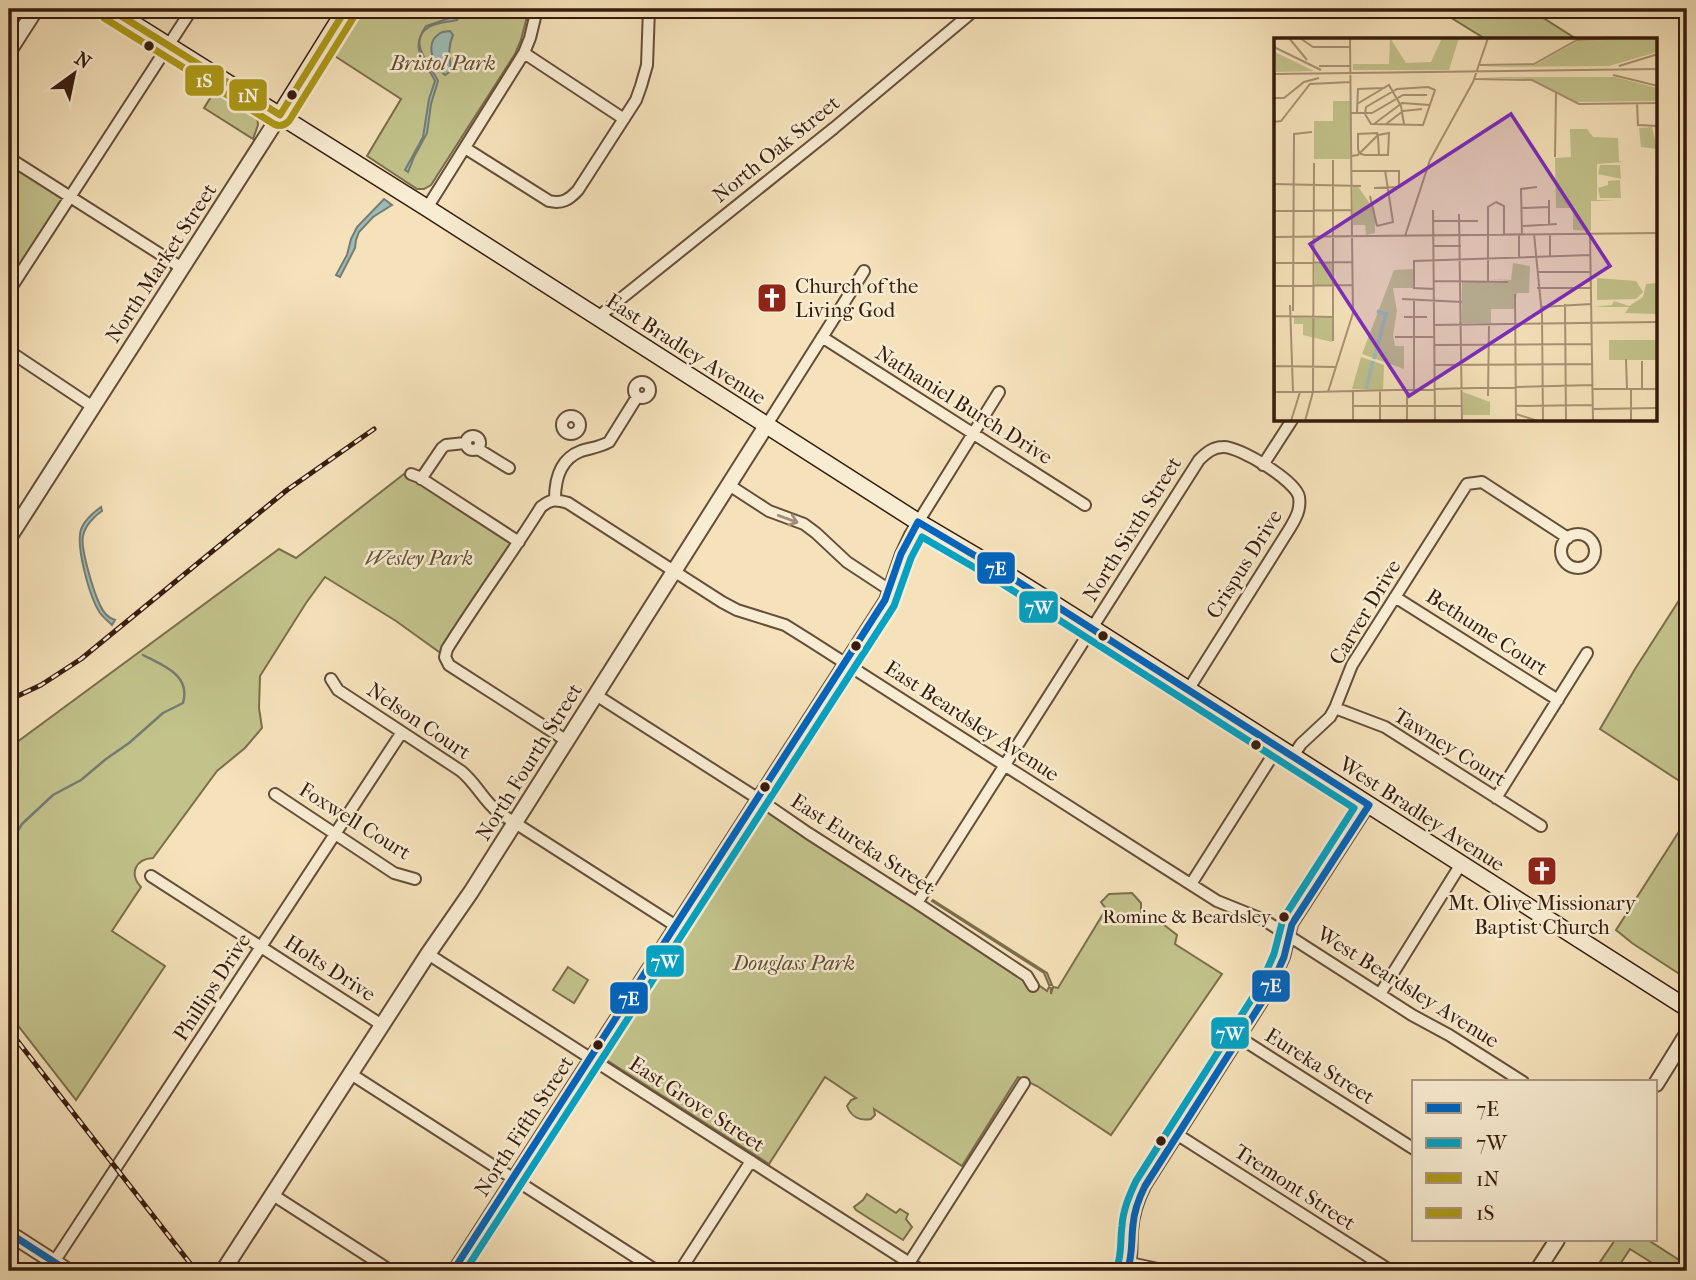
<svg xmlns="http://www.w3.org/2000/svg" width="1696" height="1280" viewBox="0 0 1696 1280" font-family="'IM FELL French Canon',serif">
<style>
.green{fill:#c2c28b;stroke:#7c6e4c;stroke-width:2}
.water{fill:#9ebcb7;stroke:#757c73;stroke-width:2}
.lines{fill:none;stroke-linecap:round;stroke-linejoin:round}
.stream{stroke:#757c73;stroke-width:2.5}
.minor-casing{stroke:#664d39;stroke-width:14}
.tertiary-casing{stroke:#664d39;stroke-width:18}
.secondary-casing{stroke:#371b0e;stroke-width:19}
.minor{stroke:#f8ecd2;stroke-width:10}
.tertiary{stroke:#f8ecd2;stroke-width:14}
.secondary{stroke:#f8ecd2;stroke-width:16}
.rail-casing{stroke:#371b0e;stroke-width:5}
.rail{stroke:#f8ecd2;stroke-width:2.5;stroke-dasharray:8;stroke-linecap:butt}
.bus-1-casing{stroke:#f8ecd2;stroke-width:12}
.bus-2-casing{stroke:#f8ecd2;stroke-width:12}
.bus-3-casing{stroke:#f8ecd2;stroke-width:12}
.bus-4-casing{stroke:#f8ecd2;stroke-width:12}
.bus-1{stroke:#0065bd;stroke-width:7}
.bus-2{stroke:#03a2c4;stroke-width:7}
.bus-3{stroke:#ad9a18;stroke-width:7}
.bus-4{stroke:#ad9a18;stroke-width:7}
.oneway{stroke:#a18e7a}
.bus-dot{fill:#371b0e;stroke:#f8ecd2;stroke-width:2.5}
.labels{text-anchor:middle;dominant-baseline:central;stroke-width:5;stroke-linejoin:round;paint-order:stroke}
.bus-label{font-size:19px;fill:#371b0e;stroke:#f8ecd2;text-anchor:end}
.park-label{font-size:21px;font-style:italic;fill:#614d34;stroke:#f8ecd2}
.street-label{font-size:21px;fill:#371b0e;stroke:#f8ecd2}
.poi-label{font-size:21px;fill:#371b0e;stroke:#f8ecd2;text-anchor:start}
.inset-river{fill:none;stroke:#9ebcb7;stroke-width:3.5}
.inset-road{fill:none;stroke:#a99275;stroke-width:2}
.view{fill:#7b2cbf;fill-opacity:0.15;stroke:#7b2cbf;stroke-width:3.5}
.inset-edge{fill:none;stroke:#371b0e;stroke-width:3.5}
.line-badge{stroke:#f8ecd2;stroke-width:2.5}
.badge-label{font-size:19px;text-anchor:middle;font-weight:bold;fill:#fff}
</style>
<rect width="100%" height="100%" fill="#f5e2ba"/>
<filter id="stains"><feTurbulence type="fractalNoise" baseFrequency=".00286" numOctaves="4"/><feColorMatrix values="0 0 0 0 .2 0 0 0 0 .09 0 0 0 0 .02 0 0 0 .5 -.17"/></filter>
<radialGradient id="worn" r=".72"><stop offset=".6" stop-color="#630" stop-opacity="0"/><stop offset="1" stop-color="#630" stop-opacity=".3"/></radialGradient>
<!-- green -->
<path class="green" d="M354 9H529L521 40 515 54 431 185 424 189H417L367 156 401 99 327 51Z
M1437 9H1529L1578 40H1487Z
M216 89 257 115 258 125 253 139 204 108Z
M9 160 68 197 9 288Z
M404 474 519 542 442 654 396 621 325 577 306 603 260 676 259 708 262 728 245 748 217 771 153 858C135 859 129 874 141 887L112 931 165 966 76 1100 9 1014V748L279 549 296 558Z
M1687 588V786L1600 729 1635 669Z
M758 801 1015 968 1047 991 1049 987 1051 988V994L1053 987 1058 988 1106 909 1101 902 1109 894 1132 893 1141 903V914L1149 920 1155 918 1177 935 1175 944 1222 974 1111 1135 1037 1086 1018 1077 962 1166 874 1109 875 1115 871 1119C860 1121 851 1117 847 1106L851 1100 856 1098 825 1077 769 1164 605 1059 601 1052Z
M1687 819V979L1632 943 1616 930Z
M933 900 1047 973 1052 985H1049L1044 973 932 901Z
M568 967 588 980 574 1003 553 990Z
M867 1194 896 1213 900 1209 908 1214 906 1219 912 1227 903 1240 856 1210 854 1207 863 1200Z
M1615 1240H1648L1687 1265V1271H1665L1630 1249 1617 1269 1619 1271H1607L1598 1265Z"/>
<!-- water -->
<path class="water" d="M460 9H465L457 20C448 22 438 22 429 27 406 41 431 66 438 81L431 104 427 133 414 157 408 172 405 170 423 137 429 99 435 81C425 60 409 50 426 26L453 17Z
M450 31 453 35C447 48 450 58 451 71L445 75C434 68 424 43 439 34 442 31 447 32 450 31Z
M384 199 392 205 373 217 359 232 356 240 355 248 340 277 336 275 347 255 351 239 357 227Z
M101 507 102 511C94 516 85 526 83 536 80 548 94 593 100 605 103 612 108 618 115 620L112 625C108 621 103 617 100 613 90 598 74 543 82 527 86 519 94 512 101 507Z"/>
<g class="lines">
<!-- stream -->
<path class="stream" d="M9 845 22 824 53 795 81 780 106 759 129 743 163 713 183 703C191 675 164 666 143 655"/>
<!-- minor casing -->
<g class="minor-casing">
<path id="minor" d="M524 53 624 119
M465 148 549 201C562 204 569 200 578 190L636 100 641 86 647 65 649 9
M9 158 182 268
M427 208 524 53 530 38 537 9
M9 291 192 9
M598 317 834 128 976 9
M822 337 1085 505
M9 351 93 407
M634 390a8 8 0 1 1 16 0a8 8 0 1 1-16 0Z
M562 425a9 9 0 1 1 18 0a9 9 0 1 1-18 0Z
M766 426 864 271
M466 443a7 7 0 1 1 14 0a7 7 0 1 1-14 0Z
M478 449 509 468
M1263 465 1292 420
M411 474 419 477 519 542
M421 479 442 448 446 445 465 443
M729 485 769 511 804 524 816 533 847 562 888 589
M555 499C555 479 560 459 581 451 591 448 600 447 609 442L637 397
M1561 551a17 17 0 1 1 34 0a17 17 0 1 1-34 0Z
M1395 597 1558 700
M331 679 338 690 461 771C476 783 483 800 498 812L676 926
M596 695 757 798 808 833 917 903 1027 976 1033 986
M1335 708 1385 727 1541 826
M567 741 449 665 445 657 447 649C477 601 511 555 541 507 551 499 556 499 568 503L722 602 737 610 785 625 809 640 1151 859 1217 901 1264 920 1412 1015 1449 1035 1523 1082
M1293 756 1301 744 1330 717 1335 708 1352 665 1467 484 1482 482 1568 538
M275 794 394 873 415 879
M1496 798 1587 653
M151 876 382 1025
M1191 884 1278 747
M917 903 1199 460C1206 453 1213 447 1223 447 1239 446 1296 481 1299 497 1301 509 1296 518 1290 528L1188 690
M428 954 922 1271
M1380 994 1461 864
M1240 1038 1414 1149
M351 1074 657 1271
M1178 1135 1391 1271
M273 1195 391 1271
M9 1250 16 1238
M54 1262 402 732
M1130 1263 1167 1271
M453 1271 885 600 901 554 910 535 999 392
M680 1271 751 1161
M904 1271 1024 1083
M1127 1271C1133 1259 1131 1244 1132 1231 1133 1214 1138 1200 1145 1186L1269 991 1284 957 1292 924 1369 805"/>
</g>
<!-- tertiary casing -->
<g class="tertiary-casing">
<path id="tertiary" d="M9 51 36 9
M9 538 280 115
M1656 1084 1687 1034
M9 1233 68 1271
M223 1271 428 954 471 892 766 426
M1537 1271 1557 1240"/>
</g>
<!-- secondary casing -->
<g class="secondary-casing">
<path id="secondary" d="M110 9 427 208 918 522 1006 574 1092 628 1687 1008
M280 115 346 9"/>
</g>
<!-- minor -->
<use href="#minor" class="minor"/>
<!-- tertiary -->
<use href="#tertiary" class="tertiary"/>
<!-- secondary -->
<use href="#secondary" class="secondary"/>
<!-- rail casing -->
<g class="rail-casing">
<path id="rail" d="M9 700 41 685 81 659 287 490 374 429
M9 1030 196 1271"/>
</g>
<!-- rail -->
<use href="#rail" class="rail"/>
<!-- bus-1 casing -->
<g class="bus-1-casing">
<path id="bus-1" d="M9 1233 68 1271
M453 1271 885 600 901 554 918 522 1006 574 1369 805 1292 924 1284 957 1269 991 1145 1186C1139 1198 1134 1211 1133 1225 1131 1241 1133 1256 1127 1271"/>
</g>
<!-- bus-2 casing -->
<g class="bus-2-casing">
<path id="bus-2" d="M465 1271 894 606 911 558 922 537 1001 583 1354 808 1283 919 1274 954 1260 986 1136 1181C1129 1196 1123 1210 1122 1226 1120 1240 1122 1254 1117 1267"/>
</g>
<!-- bus-3 casing -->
<g class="bus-3-casing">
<path id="bus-3" d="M110 9 280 115 346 9"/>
</g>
<!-- bus-4 casing -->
<g class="bus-4-casing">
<path id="bus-4" d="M104 18 274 124C280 127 285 125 289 121L355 15"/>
</g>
<!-- bus-1 -->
<use href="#bus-1" class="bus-1"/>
<!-- bus-2 -->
<use href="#bus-2" class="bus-2"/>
<!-- bus-3 -->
<use href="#bus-3" class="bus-3"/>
<!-- bus-4 -->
<use href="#bus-4" class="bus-4"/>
</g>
<!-- one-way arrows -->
<defs><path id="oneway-shaft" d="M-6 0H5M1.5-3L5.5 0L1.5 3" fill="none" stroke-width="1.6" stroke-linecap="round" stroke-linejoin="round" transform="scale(1.75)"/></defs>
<use class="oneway" href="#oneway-shaft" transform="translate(788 519) rotate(20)"/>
<!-- icons -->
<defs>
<g id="church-square" transform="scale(1.575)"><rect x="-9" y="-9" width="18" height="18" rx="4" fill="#8f2418" stroke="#f8ecd2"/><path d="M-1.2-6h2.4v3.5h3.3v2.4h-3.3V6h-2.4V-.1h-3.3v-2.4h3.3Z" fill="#fff"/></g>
</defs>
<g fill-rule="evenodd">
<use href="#church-square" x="772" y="298"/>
<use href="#church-square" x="1542" y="871"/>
</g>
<!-- markers -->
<g class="bus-dot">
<circle cx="149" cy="46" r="6"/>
<circle cx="292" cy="95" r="6"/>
<circle cx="1103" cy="636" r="6"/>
<circle cx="856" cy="646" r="6"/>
<circle cx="1256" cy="745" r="6"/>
<circle cx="765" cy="787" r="6"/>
<circle cx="1284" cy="917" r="6"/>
<circle cx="598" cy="1045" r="6"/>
<circle cx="1161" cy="1141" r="6"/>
</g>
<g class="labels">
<!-- bus labels -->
<g class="bus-label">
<text x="1271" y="917">Romine &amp; Beardsley</text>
</g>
<!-- park labels -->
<g class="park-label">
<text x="443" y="63">Bristol Park</text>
<text x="419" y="558">Wesley Park</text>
<text x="794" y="963">Douglass Park</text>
</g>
<!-- street labels -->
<g class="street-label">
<text transform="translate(776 149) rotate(-39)">North Oak Street</text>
<text transform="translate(161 263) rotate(-57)">North Market Street</text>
<text transform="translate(686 349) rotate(33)">East Bradley Avenue</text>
<text transform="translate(964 405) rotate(32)">Nathaniel Burch Drive</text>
<text transform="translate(1132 529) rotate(-58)">North Sixth Street</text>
<text transform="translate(1244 564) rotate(-58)">Crispus Drive</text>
<text transform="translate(1365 612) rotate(-59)">Carver Drive</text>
<text transform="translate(1487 632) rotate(33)">Bethume Court</text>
<text transform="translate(419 721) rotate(34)">Nelson Court</text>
<text transform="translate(972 721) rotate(33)">East Beardsley Avenue</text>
<text transform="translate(1450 747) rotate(32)">Tawney Court</text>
<text transform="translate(529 762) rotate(-58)">North Fourth Street</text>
<text transform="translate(1422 814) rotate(33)">West Bradley Avenue</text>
<text transform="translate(355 821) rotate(32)">Foxwell Court</text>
<text transform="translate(863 844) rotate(33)">East Eureka Street</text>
<text transform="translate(330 968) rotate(33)">Holts Drive</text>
<text transform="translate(212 987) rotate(-57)">Phillips Drive</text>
<text transform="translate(1408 987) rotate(32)">West Beardsley Avenue</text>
<text transform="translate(1320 1066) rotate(32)">Eureka Street</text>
<text transform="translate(697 1104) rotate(33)">East Grove Street</text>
<text transform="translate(524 1126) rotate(-57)">North Fifth Street</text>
<text transform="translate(1295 1187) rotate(33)">Tremont Street</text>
</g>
<!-- poi labels -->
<g class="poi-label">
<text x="795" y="286">Church of the<tspan x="795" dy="24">Living God</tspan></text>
<text x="1542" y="903" text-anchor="middle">Mt. Olive Missionary<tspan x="1542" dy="24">Baptist Church</tspan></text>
</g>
</g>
<!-- overview -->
<g transform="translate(1274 38)">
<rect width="383" height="383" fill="#f5e2ba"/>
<path d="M116 0 132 25 157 24 168 0H185L175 32H79V26H115ZM383 0V14L335 28 207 29 261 27 304 3ZM1 14 40 33 2 34ZM205 39H341L383 50V63L302 64 256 41ZM59 63H76V121H40V83H59ZM378 89 383 111 367 109 365 90ZM296 91H313L319 99 344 100 345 123 349 124 323 126V162L341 163H317V193L299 192V170H282L281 120 297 119ZM326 127H346L347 141 324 136ZM346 142 347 160H326L324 150 334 147V143ZM83 147 101 173V195L92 197 91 187H79V148ZM41 225H59V247H41ZM239 225 256 228 255 255H243L240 271H217V285H188V243H236L216 241 237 242ZM139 231V250H119L123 273 119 297 121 308H130V331L88 316 120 232ZM323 240 362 243 369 254 362 261 323 262ZM383 245V276L351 275 355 269H320L338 267 340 263 355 268 369 259 372 246ZM20 279 58 280V304L29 297V286H20ZM335 302H383V322H335ZM87 319 110 327 109 352 78 351ZM189 354 216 364V377H189Z" fill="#c2c28b"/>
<path class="inset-river" d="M100 321 112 276 103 273M92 351 99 323"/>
<path class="inset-road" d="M15 0 33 22M26 0 39 9H76M76 0 78 198M0 9 47 32M206 27 260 26 303 2 351 0M45 28H77M345 28 384 16M0 36 384 31M339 37 384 48M201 41 258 42 305 66 384 65M0 52V77M0 60H10L30 44 45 40M363 65 364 87 384 88M83 66 115 47 127 68 130 86M77 75H98L129 57H153M83 75 84 51 110 50M91 76 97 86 149 87 161 52 154 49M91 76 92 69 123 51 154 49M0 84 7 83 36 46 77 44M100 86 128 65 156 67M112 86 129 73 148 71M77 118 84 117 85 115H86L104 97 115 95 114 117H91L87 116 85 114 84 111V96L103 95V96L104 97V99L105 117M281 119 282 55M59 122V303M40 125 39 354 319 347M78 133H125V149L100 150M0 146 87 148M0 157 1 383M96 158 103 188M275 162V186M222 164 230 168V197M248 170 275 169M159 172 161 383M0 173 78 172M185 176 188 383M160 183H204M103 188 119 184 111 132M249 188 283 186M260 196 268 277 269 383M276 196V218M316 196 319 383M245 197V219M248 197 247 151 263 149M131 198 156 122 199 44 214 0M0 199 384 195M160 208H187M1 225 78 224M263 234H316M160 243 234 244M214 243V169L222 164M1 248 78 247M263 250H316M160 251 140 250V223L316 217M241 256 242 383M128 261 188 264M291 266 292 383M16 267 19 354M267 269 317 266M19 273 20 96 38 94M1 278 59 279M130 279H153M160 287 384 284M121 299H160M160 307 318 306M352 321 353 351M368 323V351M160 327 318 326M0 328 62 329M319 351H384M133 352V383M140 352V262M1 354H39L31 383M54 354 79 275 78 198M214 358 215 286M79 368H188M242 368 319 367M319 371 384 370M242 376 264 383M17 383 26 354M79 383V354M106 383V352M357 383V351"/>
<path class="view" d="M237 76 336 228 135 358 36 206Z"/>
<rect width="383" height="383" class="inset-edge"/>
</g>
<g class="line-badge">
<rect x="184" y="64" width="41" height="33" rx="7" fill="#ad9a18"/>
<rect x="228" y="78" width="40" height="34" rx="7" fill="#ad9a18"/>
<rect x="976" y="551" width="40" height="34" rx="7" fill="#0065bd"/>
<rect x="1018" y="590" width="41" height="34" rx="7" fill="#03a2c4"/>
<rect x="645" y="944" width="40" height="34" rx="7" fill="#03a2c4"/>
<rect x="1251" y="969" width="40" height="34" rx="7" fill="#0065bd"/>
<rect x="609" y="981" width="40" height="34" rx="7" fill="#0065bd"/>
<rect x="1210" y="1016" width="40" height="34" rx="7" fill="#03a2c4"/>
</g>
<g class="badge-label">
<text x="204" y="87">1S</text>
<text x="248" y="102">1N</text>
<text x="996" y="575">7E</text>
<text x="1039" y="614">7W</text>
<text x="665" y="968">7W</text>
<text x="1271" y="992">7E</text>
<text x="629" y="1005">7E</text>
<text x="1230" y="1040">7W</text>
</g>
<!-- margin -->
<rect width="1696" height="1280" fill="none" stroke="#f5e2ba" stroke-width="35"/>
<rect x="10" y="10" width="1675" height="1259" fill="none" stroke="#371b0e" stroke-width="3.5"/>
<rect x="18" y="18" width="1661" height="1245" fill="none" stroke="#371b0e" stroke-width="2"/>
<!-- legend -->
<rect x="1412" y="1080" width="245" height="161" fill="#f8ecd2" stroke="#ab9884" stroke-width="2"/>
<rect x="1426" y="1103" width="35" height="10" fill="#0065bd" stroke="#ab9884" stroke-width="2"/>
<text x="1476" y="1116" font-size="21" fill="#371b0e">7E</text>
<rect x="1426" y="1138" width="35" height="10" fill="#03a2c4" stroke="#ab9884" stroke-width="2"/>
<text x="1476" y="1150" font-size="21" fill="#371b0e">7W</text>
<rect x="1426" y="1173" width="35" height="10" fill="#ad9a18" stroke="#ab9884" stroke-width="2"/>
<text x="1476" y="1186" font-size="21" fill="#371b0e">1N</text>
<rect x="1426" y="1208" width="35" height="10" fill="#ad9a18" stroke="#ab9884" stroke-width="2"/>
<text x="1476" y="1220" font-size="21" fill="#371b0e">1S</text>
<!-- north arrow -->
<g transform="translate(74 74) rotate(33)" stroke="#f8ecd2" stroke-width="5" paint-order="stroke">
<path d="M0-5L12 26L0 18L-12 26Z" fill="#371b0e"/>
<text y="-10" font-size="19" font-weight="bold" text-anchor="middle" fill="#371b0e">N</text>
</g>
<rect width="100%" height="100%" filter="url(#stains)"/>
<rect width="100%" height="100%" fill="url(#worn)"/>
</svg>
